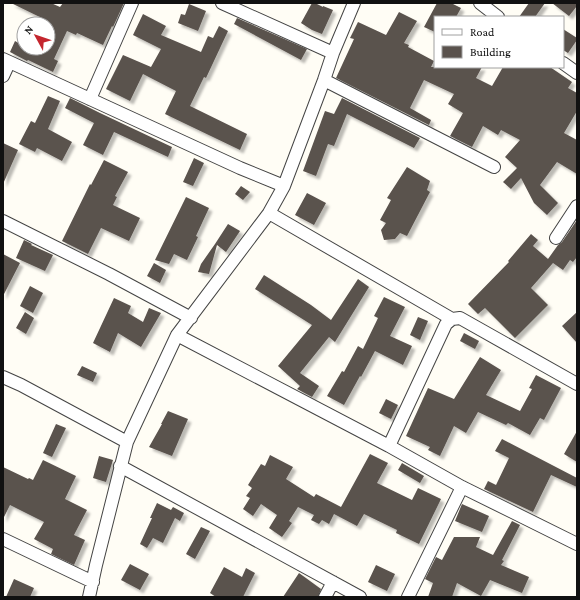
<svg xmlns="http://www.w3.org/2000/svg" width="580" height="600" viewBox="0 0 580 600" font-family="'Crimson Pro',serif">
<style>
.building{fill:#5a524d;filter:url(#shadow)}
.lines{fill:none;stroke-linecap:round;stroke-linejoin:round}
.minor-casing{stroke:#444;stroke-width:14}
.minor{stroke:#fff;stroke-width:12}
</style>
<defs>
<filter id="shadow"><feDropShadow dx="3.5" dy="3.5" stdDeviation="1" flood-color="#0004"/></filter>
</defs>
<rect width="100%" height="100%" fill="#fffdf5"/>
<!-- building -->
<path class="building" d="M11 3H51L60 7 63 3H124L113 27 112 26 103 45 77 33 76 35 67 31 54 59 58 61 53 72 28 60 27 61 10 52 15 41 24 46V48H28L35 52 37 51 38 48H48V21Z
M312 3H315L323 7V6L333 10 322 34 312 30 301 23Z
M437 3H451L461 8 456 17H435V32L424 27Z
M529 3H545L535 17H519Z
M552 3H577V6L569 16Z
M189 4 206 11 198 31 178 23 181 14 185 15Z
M399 12 417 21 404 43 409 45 408 47 434 61 431 67H482L476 78 492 86 503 67H550L572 82 568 88 577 93V111L564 133 577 140V174L557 162 540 185 558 203 547 215 534 203 521 178 511 189 503 182 517 168 505 157 520 140 501 130 498 135 483 126 472 147 450 136 463 113 448 104 454 94 424 80 410 108 431 120 429 125 336 78 354 39 350 38 358 22 386 35Z
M143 14 166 26 161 35 201 52 208 36 213 38 219 26 228 31 206 78 204 77 190 106 247 134 240 150 165 114 176 91 143 74 130 101 106 89 123 55 151 67 161 49 133 35Z
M237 18 307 49 301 60 234 24Z
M563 29 577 38V40L568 53 563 50Z
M48 96 60 101 48 129 72 142 62 161 37 148 35 152 19 144 31 121 35 123Z
M70 98 100 113 172 147 168 157 114 132 103 155 83 145 94 123 65 108Z
M342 98 420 138 414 148 347 114 334 146 328 144 316 176 303 171 325 111 334 114Z
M3 143 18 150 3 184Z
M194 158 204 163 193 186 183 182Z
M104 160 128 172 115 196 117 197 113 205 140 218 129 241 101 228 88 254 62 241 90 184 91 185Z
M407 167 430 181 427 190 430 192 407 236 400 233 395 239 384 240 381 230 386 223 380 220 391 200 387 198Z
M241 186 250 192 243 200 235 194Z
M307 193 326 203 314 225 295 215Z
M186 197 209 208 196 236 198 237 187 260 174 254 169 264 155 260Z
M577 220V257L573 262 570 260 563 270 553 263 531 288 548 305 515 338 485 308 478 314 468 304 509 262 508 261 531 234 538 240 533 246 548 259 558 245 562 242Z
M228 224 240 231 226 252 217 245 209 274 198 272 201 264 215 244Z
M24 240 32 244 31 245 53 255 45 271 16 258Z
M3 254 20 263 3 296Z
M154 263 166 270 160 283 147 276Z
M264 275 311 305 331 320 358 279 369 287 335 342 329 337 300 373 319 386 312 397 297 389 300 386 278 366 312 325 255 289Z
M30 286 43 293 33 313 20 306Z
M384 297 405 307 390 336 412 346 403 365 375 351 361 377 360 376 344 405 327 396 342 371 344 372 358 346 363 349 378 318 374 316Z
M114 298 131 306 128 313 143 322 149 308 161 313 141 347 118 333 110 352 93 343Z
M25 312 34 318 26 334 16 328Z
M577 312V343L562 326Z
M418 317 428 321 420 340 410 335Z
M464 333 479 341 475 349 460 341Z
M480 357 501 370 486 395 520 411 532 389 529 388 536 375 561 388 544 420 540 418 530 435 508 423 506 425 478 412 466 433 454 426 440 456 428 450 430 447 406 436 428 388 454 399Z
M82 366 97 373 93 382 77 375Z
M386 399 398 405 391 419 379 413Z
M168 411 188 419 172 456 149 447 162 424H161Z
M56 424 66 428 52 457 43 453Z
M577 431V462L564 454Z
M502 439 577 478V487L551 475 533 512 484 489 488 481 496 485 509 458 495 451Z
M370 454 388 463 377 483 412 500 418 488 441 499 419 544 396 533 397 530 364 514 357 526 334 514 329 524 322 520 319 524 311 520 314 515 298 507 289 521 292 523 282 537 269 528 277 515 261 504 253 516 243 509 250 498 246 496 252 488 248 485 261 464 265 466 270 455 293 467 286 479 314 497 316 494 341 507Z
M99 456 113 460 106 482 93 478Z
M43 460 76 476 65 499 87 510 74 535 85 540 74 565 51 554 53 549 34 539 44 522 10 505 3 519V467L28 479 29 478 33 480Z
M402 463 424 476 420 483 398 470Z
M157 503 171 510 173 507 184 513 180 521 175 518 163 543 153 538 147 548 140 544 152 518H150Z
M462 504 489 516 482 532 455 521Z
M512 521 520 525 502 560 504 561 501 565 529 577 522 593 490 580 481 596 457 583 452 597H428L433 583 425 579 436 557 442 560 454 537H480L476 547 493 555Z
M201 527 210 531 195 559 186 554Z
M130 564 149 574 140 590 121 580Z
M376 565 395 574 387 591 368 582Z
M224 567 242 577 246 568 255 573 243 597H216L210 593Z
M299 573 321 589 318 597H283Z
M14 579 34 588 30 597H6Z"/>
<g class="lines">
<!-- minor casing -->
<g class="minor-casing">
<path id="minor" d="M222 3 333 53
M480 3 498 17
M3 59 240 168 284 186
M563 63 577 73
M3 76 9 63
M324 80 494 167
M90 99 132 3
M269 213 452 319
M3 221 109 274 191 318
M556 238 577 206
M177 335 389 446 462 487 577 544
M3 377 21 385 127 442
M389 446 446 324 452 319 460 318 577 384
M120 466 360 597
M3 539 93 582
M89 597 96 565 127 442 177 335 269 213 284 186 324 80 333 53 354 3
M325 597 333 582
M408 597 462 487"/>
</g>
<!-- minor -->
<use href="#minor" class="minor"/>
</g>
<!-- border -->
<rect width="580" height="600" fill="none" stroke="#111111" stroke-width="8"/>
<!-- legend -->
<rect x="434" y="16" width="130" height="52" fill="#ffffff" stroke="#a0a0a0"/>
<rect x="442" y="29" width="20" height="6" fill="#ffffff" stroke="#a0a0a0"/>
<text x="470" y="36" font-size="12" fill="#111111">Road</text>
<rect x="442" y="46" width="20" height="12" fill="#5a524d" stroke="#a0a0a0"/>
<text x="470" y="56" font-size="12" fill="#111111">Building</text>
<!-- north arrow -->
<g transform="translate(36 36) rotate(310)"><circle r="19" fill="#ffffff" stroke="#a0a0a0"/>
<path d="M0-3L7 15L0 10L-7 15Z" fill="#c4262e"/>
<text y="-6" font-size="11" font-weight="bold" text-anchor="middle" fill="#111111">N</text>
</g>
</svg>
